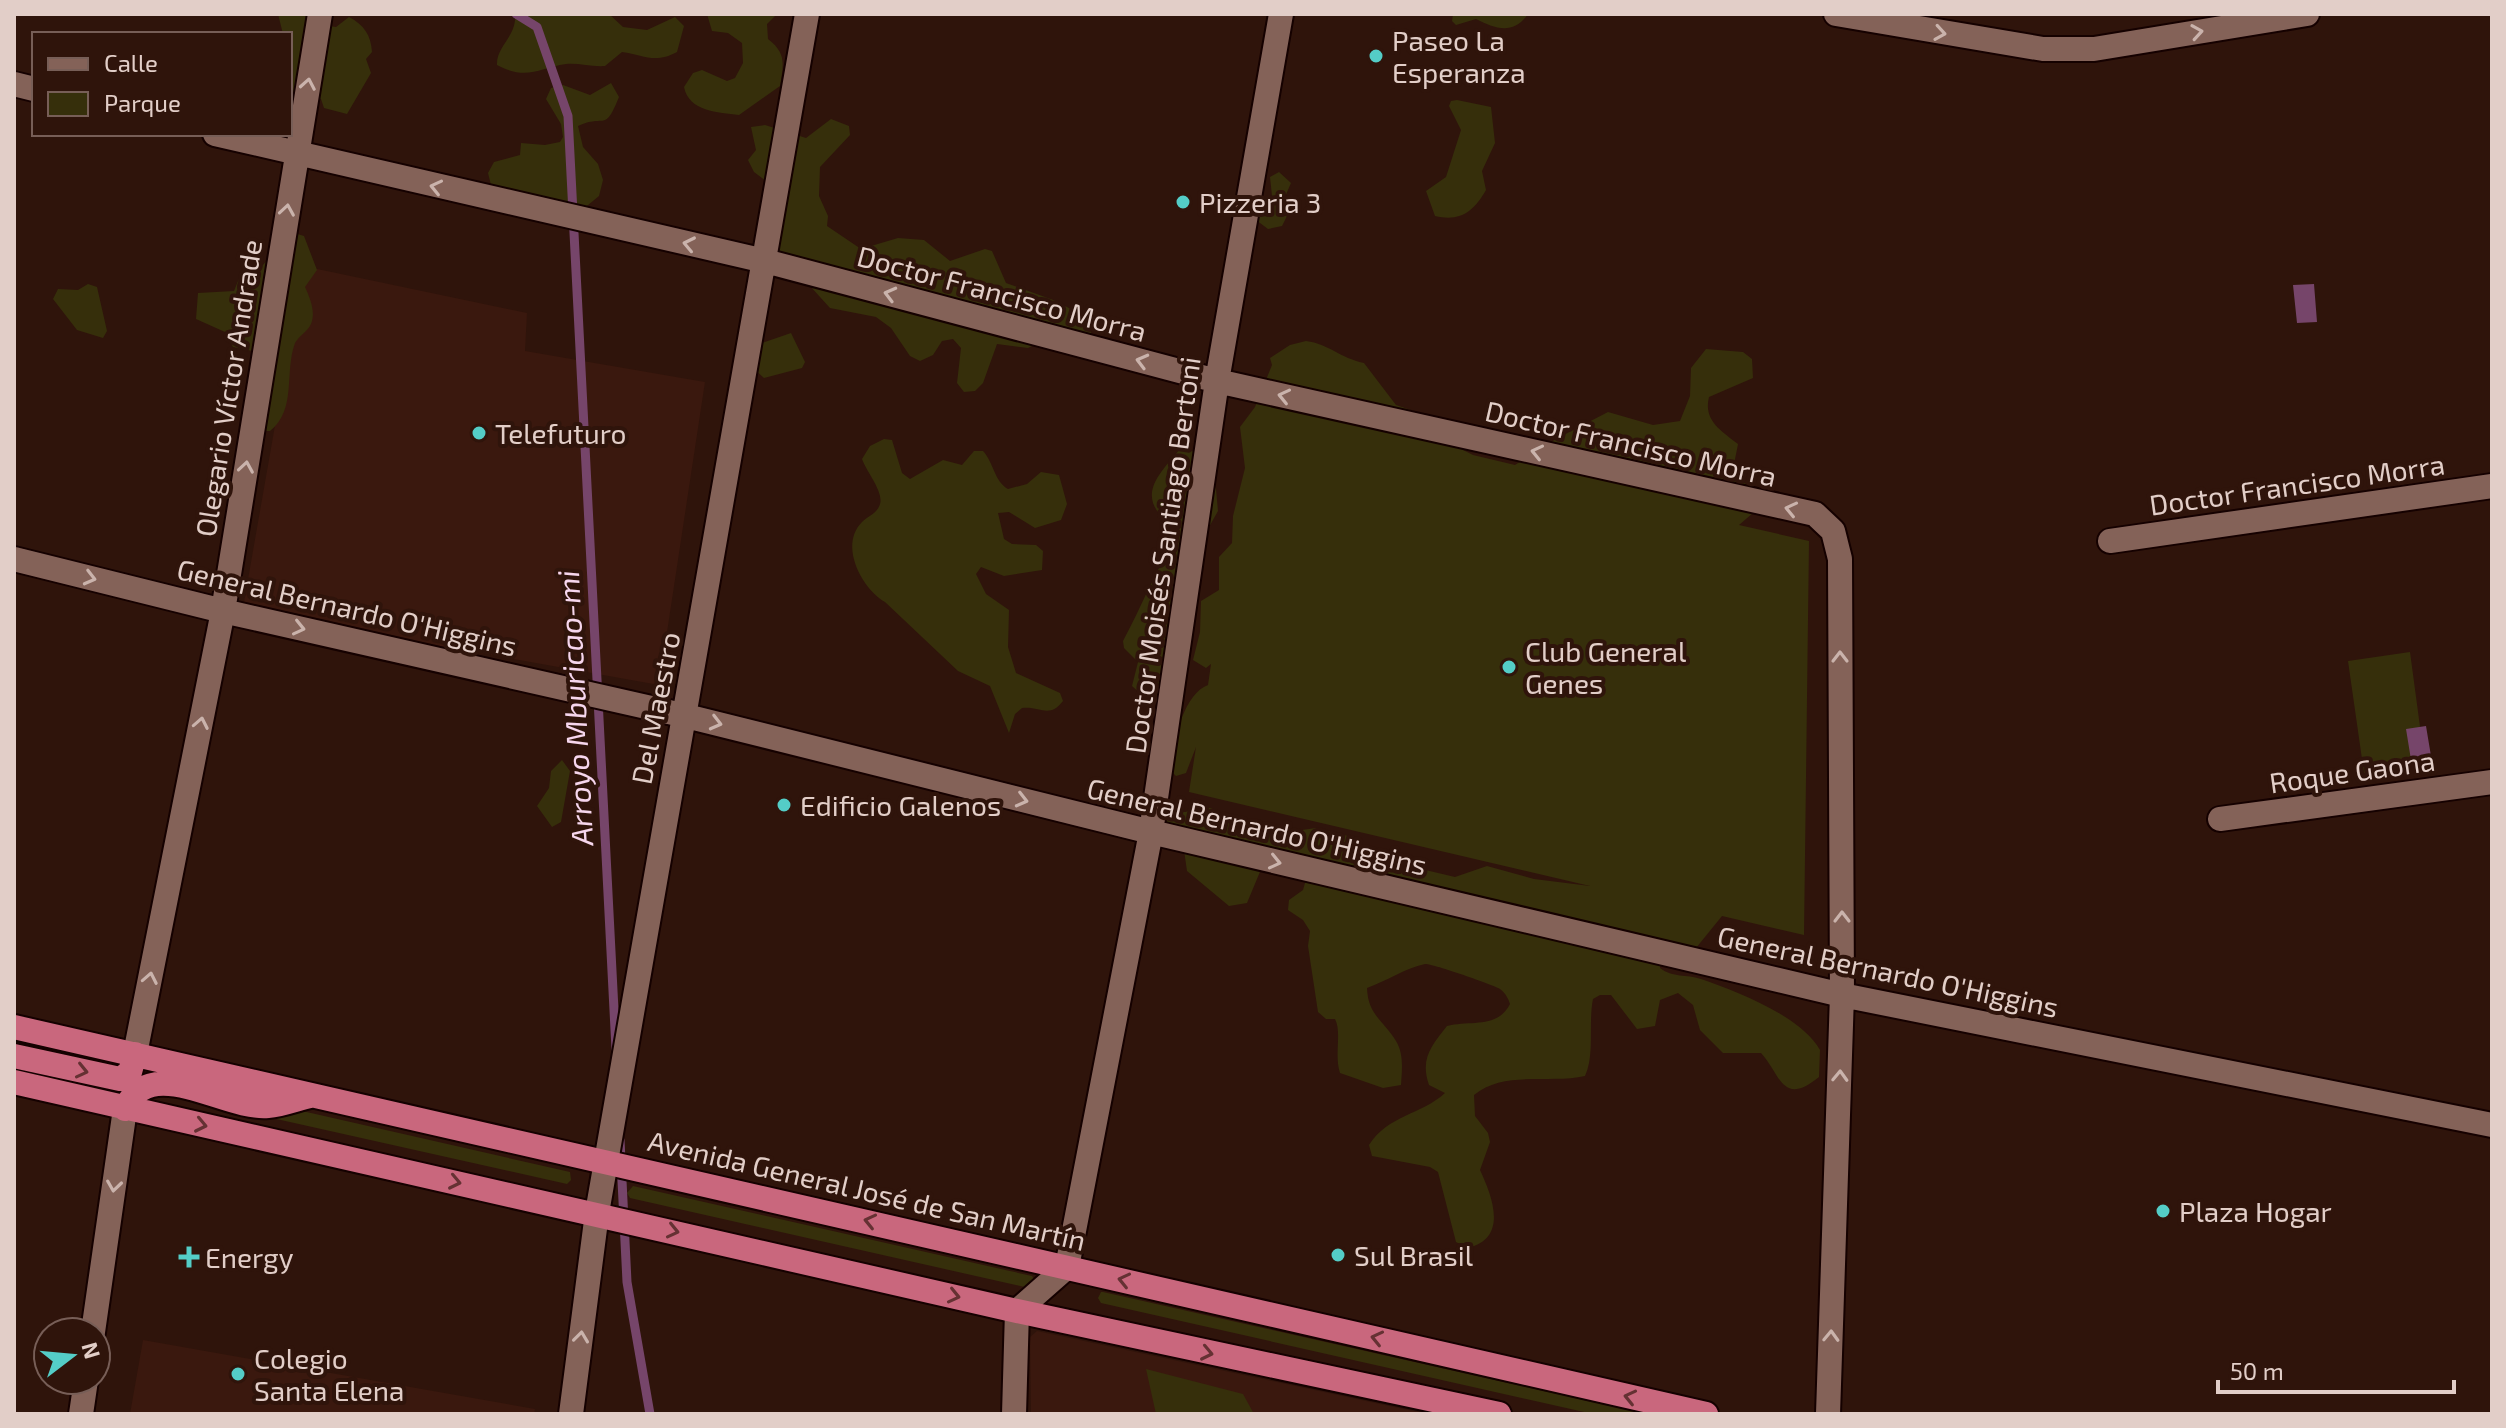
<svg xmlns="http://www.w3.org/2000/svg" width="2506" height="1428" viewBox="0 0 2506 1428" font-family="'Exo 2',sans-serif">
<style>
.built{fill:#3a180e}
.green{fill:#362f0b}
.water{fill:#76456a}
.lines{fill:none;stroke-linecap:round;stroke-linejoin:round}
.stream{stroke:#76456a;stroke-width:9}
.minor-casing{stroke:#150100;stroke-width:28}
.highway-casing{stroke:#150100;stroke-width:28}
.minor{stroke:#846258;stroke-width:24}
.highway{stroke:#c9677d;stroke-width:24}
.oneway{stroke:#cab3ac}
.oneway2{stroke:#653133}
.poi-dot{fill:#54cdc7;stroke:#2f140b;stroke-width:3}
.labels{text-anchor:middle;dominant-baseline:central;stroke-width:8;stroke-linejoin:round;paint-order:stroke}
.poi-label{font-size:28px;fill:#e2cec8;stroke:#2f140b;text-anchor:start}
.street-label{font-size:28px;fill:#e2cec8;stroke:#2f140b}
.water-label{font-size:30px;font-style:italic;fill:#f6d6ed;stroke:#2f140b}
</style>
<rect width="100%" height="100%" fill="#2f140b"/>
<!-- built -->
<path class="built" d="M303 266 527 313 525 351 705 382 659 685 440 646 244 602Z
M1037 1331 1427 1414H1031L1030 1337Z
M143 1340 535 1409 534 1414H130Z"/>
<!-- green -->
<path class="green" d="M278 14H304L315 24 336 27 349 17C364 25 371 35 372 52L366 59 371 73 347 114 324 108 321 99 290 96V34H283Z
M515 14H609L623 27 647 30 675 17 684 26 677 52C655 64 644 55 622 52L605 66C592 67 579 63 566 64 539 68 527 81 497 65 496 46 517 37 515 14Z
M707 14H777L767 24 768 39C786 53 784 63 780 86L739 115C718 112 689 112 684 87L693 73 702 70 727 81 735 78 743 63 742 43 728 33 712 31Z
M1453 14H1528C1514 35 1495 29 1476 19L1456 25 1452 21Z
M611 83 619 97C604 134 606 113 578 126L583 147 598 164 603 180 599 196 582 210 501 193 491 185 488 173 494 162 520 155 521 143 545 145 560 142 563 137 561 124 546 99 551 88 563 85 590 95Z
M1457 100 1491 107 1495 143 1482 171 1486 190C1474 211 1461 222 1435 216L1426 191 1446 177 1461 130 1449 106 1451 101Z
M831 119 849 126 850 135 820 167 819 196 828 216 827 226 861 249 898 238 924 240 950 261 985 249 992 251 1006 283 1056 301 1087 318 1091 333 1078 341 1047 339 1028 348 997 344 983 383 975 391 964 392 957 383 961 348 953 339 942 341 933 355 920 361 910 356 891 328 876 317 830 308 810 286 788 274 776 262 766 181 754 172 748 160 756 150 751 127 765 125 806 138Z
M1279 172 1291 183 1284 199 1288 214 1282 226 1268 229 1256 220 1259 210 1272 196 1270 177Z
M291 232 304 236 317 270 305 287C310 298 316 312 311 324 308 331 299 336 295 343 284 373 297 409 270 431H261L257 352 233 347 225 332 196 319 198 293 234 291 242 271 263 265Z
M88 284 97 287 107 331 103 338 77 330 53 299 58 289 78 290Z
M791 333 805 362 802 368 764 378 754 369 762 343Z
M1306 341C1329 344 1340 358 1364 363L1396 405 1449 423 1445 441 1473 455 1515 465 1556 439 1608 412 1653 425 1680 421 1690 396 1691 368 1706 349 1743 352 1752 359 1753 378 1709 397C1703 421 1722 431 1738 444 1732 477 1728 472 1758 492L1760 507 1739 525 1809 541 1804 935 1722 916 1696 948 1663 951 1660 968C1673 978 1686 974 1701 979 1738 992 1801 1016 1820 1050L1819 1077C1782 1107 1781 1075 1761 1053H1723L1700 1030 1693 1005 1678 993 1660 1000 1655 1026 1637 1029 1611 995H1600L1593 999C1588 1024 1595 1055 1585 1076 1550 1084 1504 1070 1474 1095L1475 1116 1488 1133 1490 1142 1480 1170C1492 1196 1509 1238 1468 1248L1456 1242 1438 1172 1430 1167 1372 1156 1369 1145C1388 1115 1421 1115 1445 1093L1429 1085C1420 1059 1431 1046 1447 1026 1471 1020 1497 1029 1510 1004 1508 998 1506 994 1500 989 1494 985 1431 963 1425 964 1405 968 1387 981 1367 988 1368 1015 1383 1020 1396 1041 1404 1054 1402 1070 1401 1085L1383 1088 1340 1073C1334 1055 1342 1032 1335 1019H1326L1318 1012 1308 946 1310 931 1303 920 1288 910 1289 900 1303 890 1307 876 1262 867 1247 903 1229 906 1187 871 1183 843 1166 820 1171 812H1186L1198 804 1219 811 1227 822 1245 832 1274 834 1316 828 1352 837 1364 857 1381 867 1417 868 1455 877 1487 866 1534 879 1590 886 1189 792 1196 747 1186 773 1176 776 1172 772C1171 746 1183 694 1208 685L1211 664 1206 668 1193 660 1200 632 1201 601 1219 590V557L1232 543 1233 516 1245 468 1240 427 1255 407 1272 365 1270 358 1290 345Z
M884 439 892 440 902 473 910 479 943 460 962 465 974 451H983C994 463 994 481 1008 489L1027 484 1041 472 1059 475 1067 504 1061 520 1035 528 1009 512 998 513 1004 539 1012 544 1036 545 1043 551 1042 570 1004 576 981 567 976 574 986 594 1009 610 1008 647 1016 673 1060 693 1063 701C1049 719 1041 706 1022 708L1015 714 1009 733 990 686 958 671 885 602C863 590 838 546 862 522 868 516 877 514 880 504 884 492 866 471 862 459L870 446Z
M1179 450 1201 452 1216 489 1218 511 1200 543V594L1192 599 1164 700 1151 703 1132 686 1138 662 1124 648 1123 641C1142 606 1155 570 1177 537 1174 526 1165 521 1158 512 1140 489 1166 467 1179 450Z
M2410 652 2425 764 2364 773 2348 661Z
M562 760 570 771 561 822 552 827 537 806 549 788 551 771Z
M289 1108 570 1172 571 1180 567 1184 272 1118Z
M633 1186 1032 1276 1035 1281 1029 1288 630 1198 627 1193Z
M1101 1292H1103L1646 1414H1593L1101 1303 1098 1298Z
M1146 1369 1243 1394 1254 1414H1156Z"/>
<!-- water -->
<path class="water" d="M2314 284 2317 322 2297 323 2293 285Z
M2426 726 2433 768 2413 772 2406 729Z"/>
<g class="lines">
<!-- stream -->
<path class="stream" d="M516 14 537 27 568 116 616 1049
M620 1140 627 1282 650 1414"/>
<!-- minor casing -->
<g class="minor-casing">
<path id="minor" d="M1836 14 2043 49H2094L2307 14
M14 84 34 89
M215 134 765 261 1217 381 1815 514 1833 531 1840 559 1842 995 1828 1414
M2110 541 2492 486
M14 559 223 611 682 715 1151 832 1842 995 2492 1125
M2220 819 2492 782
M135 1054 223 611 320 14
M93 1332 125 1109
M81 1414 86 1380
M571 1414 597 1213 807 14
M1014 1414 1017 1311 1067 1267 1151 832 1217 381 1281 14"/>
</g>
<!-- highway casing -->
<g class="highway-casing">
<path id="highway" d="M14 1027 1706 1414
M14 1056 120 1079 130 1072 135 1054
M14 1082 1017 1311 1499 1414
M125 1109C150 1052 225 1110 268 1106 282 1105 297 1099 310 1096"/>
</g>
<!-- minor -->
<use href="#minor" class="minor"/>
<!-- highway -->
<use href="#highway" class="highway"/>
</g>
<!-- one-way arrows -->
<defs><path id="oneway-chevron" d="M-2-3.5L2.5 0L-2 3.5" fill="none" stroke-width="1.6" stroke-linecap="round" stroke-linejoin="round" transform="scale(2)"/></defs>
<g class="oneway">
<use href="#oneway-chevron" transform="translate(2197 32) rotate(-9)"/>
<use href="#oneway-chevron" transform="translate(1940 33) rotate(9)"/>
<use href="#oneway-chevron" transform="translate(308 84) rotate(-80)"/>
<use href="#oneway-chevron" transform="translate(436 187) rotate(-167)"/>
<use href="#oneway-chevron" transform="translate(287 210) rotate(-81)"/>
<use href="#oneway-chevron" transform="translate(689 244) rotate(-168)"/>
<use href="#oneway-chevron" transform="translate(890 294) rotate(-165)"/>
<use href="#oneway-chevron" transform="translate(1142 361) rotate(-165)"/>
<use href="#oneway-chevron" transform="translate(1284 396) rotate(-167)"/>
<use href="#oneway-chevron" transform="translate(1537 452) rotate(-167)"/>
<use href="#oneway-chevron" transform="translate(246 467) rotate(-81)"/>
<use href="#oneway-chevron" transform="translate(1791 509) rotate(-167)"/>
<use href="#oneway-chevron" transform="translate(90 578) rotate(14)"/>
<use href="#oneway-chevron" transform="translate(299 628) rotate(13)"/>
<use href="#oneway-chevron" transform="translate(1840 657) rotate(-90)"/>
<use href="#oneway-chevron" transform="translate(201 723) rotate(-79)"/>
<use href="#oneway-chevron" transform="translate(716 723) rotate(14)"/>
<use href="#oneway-chevron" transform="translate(1022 800) rotate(14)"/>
<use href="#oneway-chevron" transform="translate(1275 862) rotate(13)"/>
<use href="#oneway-chevron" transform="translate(1842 917) rotate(-90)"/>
<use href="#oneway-chevron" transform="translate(150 978) rotate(-79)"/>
<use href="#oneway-chevron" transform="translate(1840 1076) rotate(-88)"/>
<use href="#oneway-chevron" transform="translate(114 1186) rotate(98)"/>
<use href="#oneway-chevron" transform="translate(1831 1336) rotate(-88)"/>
<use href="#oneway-chevron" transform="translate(581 1337) rotate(-83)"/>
</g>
<g class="oneway2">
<use href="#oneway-chevron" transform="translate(82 1071) rotate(13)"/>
<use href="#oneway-chevron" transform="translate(201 1125) rotate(12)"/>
<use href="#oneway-chevron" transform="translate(455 1182) rotate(12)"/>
<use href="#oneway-chevron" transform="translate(870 1221) rotate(-167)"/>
<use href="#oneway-chevron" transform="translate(673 1231) rotate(13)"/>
<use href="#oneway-chevron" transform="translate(1124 1280) rotate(-167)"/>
<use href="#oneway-chevron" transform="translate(954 1296) rotate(13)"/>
<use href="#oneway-chevron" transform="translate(1377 1338) rotate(-167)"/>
<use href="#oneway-chevron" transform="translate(1207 1353) rotate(12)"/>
<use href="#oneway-chevron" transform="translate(1630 1397) rotate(-167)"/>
</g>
<!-- markers -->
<g class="poi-dot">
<circle cx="1376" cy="56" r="8"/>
<circle cx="1183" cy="202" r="8"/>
<circle cx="479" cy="433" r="8"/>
<circle cx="1509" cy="667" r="8"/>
<circle cx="784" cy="805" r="8"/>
<circle cx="2163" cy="1211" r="8"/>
<circle cx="1338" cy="1255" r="8"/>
<path d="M185 1245h8v8h8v8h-8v8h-8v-8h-8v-8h8z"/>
<circle cx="238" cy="1374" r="8"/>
</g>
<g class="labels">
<!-- poi labels -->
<g class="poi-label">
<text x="1392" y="40">Paseo La<tspan x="1392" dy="32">Esperanza</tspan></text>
<text x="1199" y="202">Pizzeria 3</text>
<text x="495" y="433">Telefuturo</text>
<text x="1525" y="651">Club General<tspan x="1525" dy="32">Genes</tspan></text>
<text x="800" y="805">Edificio Galenos</text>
<text x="2179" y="1211">Plaza Hogar</text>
<text x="1354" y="1255">Sul Brasil</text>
<text x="205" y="1257">Energy</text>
<text x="254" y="1358">Colegio<tspan x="254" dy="32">Santa Elena</tspan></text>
</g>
<!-- street labels -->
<g class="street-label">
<text transform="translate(1002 293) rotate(15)">Doctor Francisco Morra</text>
<text transform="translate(228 388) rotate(-81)">Olegario Víctor Andrade</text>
<text transform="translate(1631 443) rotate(13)">Doctor Francisco Morra</text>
<text transform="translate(2297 484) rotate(-8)">Doctor Francisco Morra</text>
<text transform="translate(1162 555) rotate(-82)">Doctor Moisés Santiago Bertoni</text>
<text transform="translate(347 607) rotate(13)">General Bernardo O'Higgins</text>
<text transform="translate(655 708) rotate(-79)">Del Maestro</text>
<text transform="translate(2352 771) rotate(-8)">Roque Gaona</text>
<text transform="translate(1257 826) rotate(13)">General Bernardo O'Higgins</text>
<text transform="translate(1888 971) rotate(12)">General Bernardo O'Higgins</text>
<text transform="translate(867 1190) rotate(13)">Avenida General José de San Martín</text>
</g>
<!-- water labels -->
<g class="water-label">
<text transform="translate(574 708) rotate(-93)">Arroyo Mburicao-mi</text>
</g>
</g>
<!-- border -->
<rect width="2506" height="1428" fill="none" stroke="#e2cec8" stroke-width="32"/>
<!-- legend -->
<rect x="32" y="32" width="260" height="104" fill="#2f140b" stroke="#775e57" stroke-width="2"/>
<rect x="48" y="58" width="40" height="12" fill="#846258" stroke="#775e57" stroke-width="2"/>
<text x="104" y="72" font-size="24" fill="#e2cec8">Calle</text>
<rect x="48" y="92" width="40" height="24" fill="#362f0b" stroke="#775e57" stroke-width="2"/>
<text x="104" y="112" font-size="24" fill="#e2cec8">Parque</text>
<!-- north arrow -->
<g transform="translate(72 1356) rotate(74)"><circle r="38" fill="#2f140b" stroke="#775e57" stroke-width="2"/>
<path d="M0-6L14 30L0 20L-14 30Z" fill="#54cdc7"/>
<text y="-12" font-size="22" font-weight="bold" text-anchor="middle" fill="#e2cec8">N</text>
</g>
<!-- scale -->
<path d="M2218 1380v12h236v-12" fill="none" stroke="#e2cec8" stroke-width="4"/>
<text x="2230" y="1380" font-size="24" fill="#e2cec8" stroke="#2f140b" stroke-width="6" paint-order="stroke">50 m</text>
</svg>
